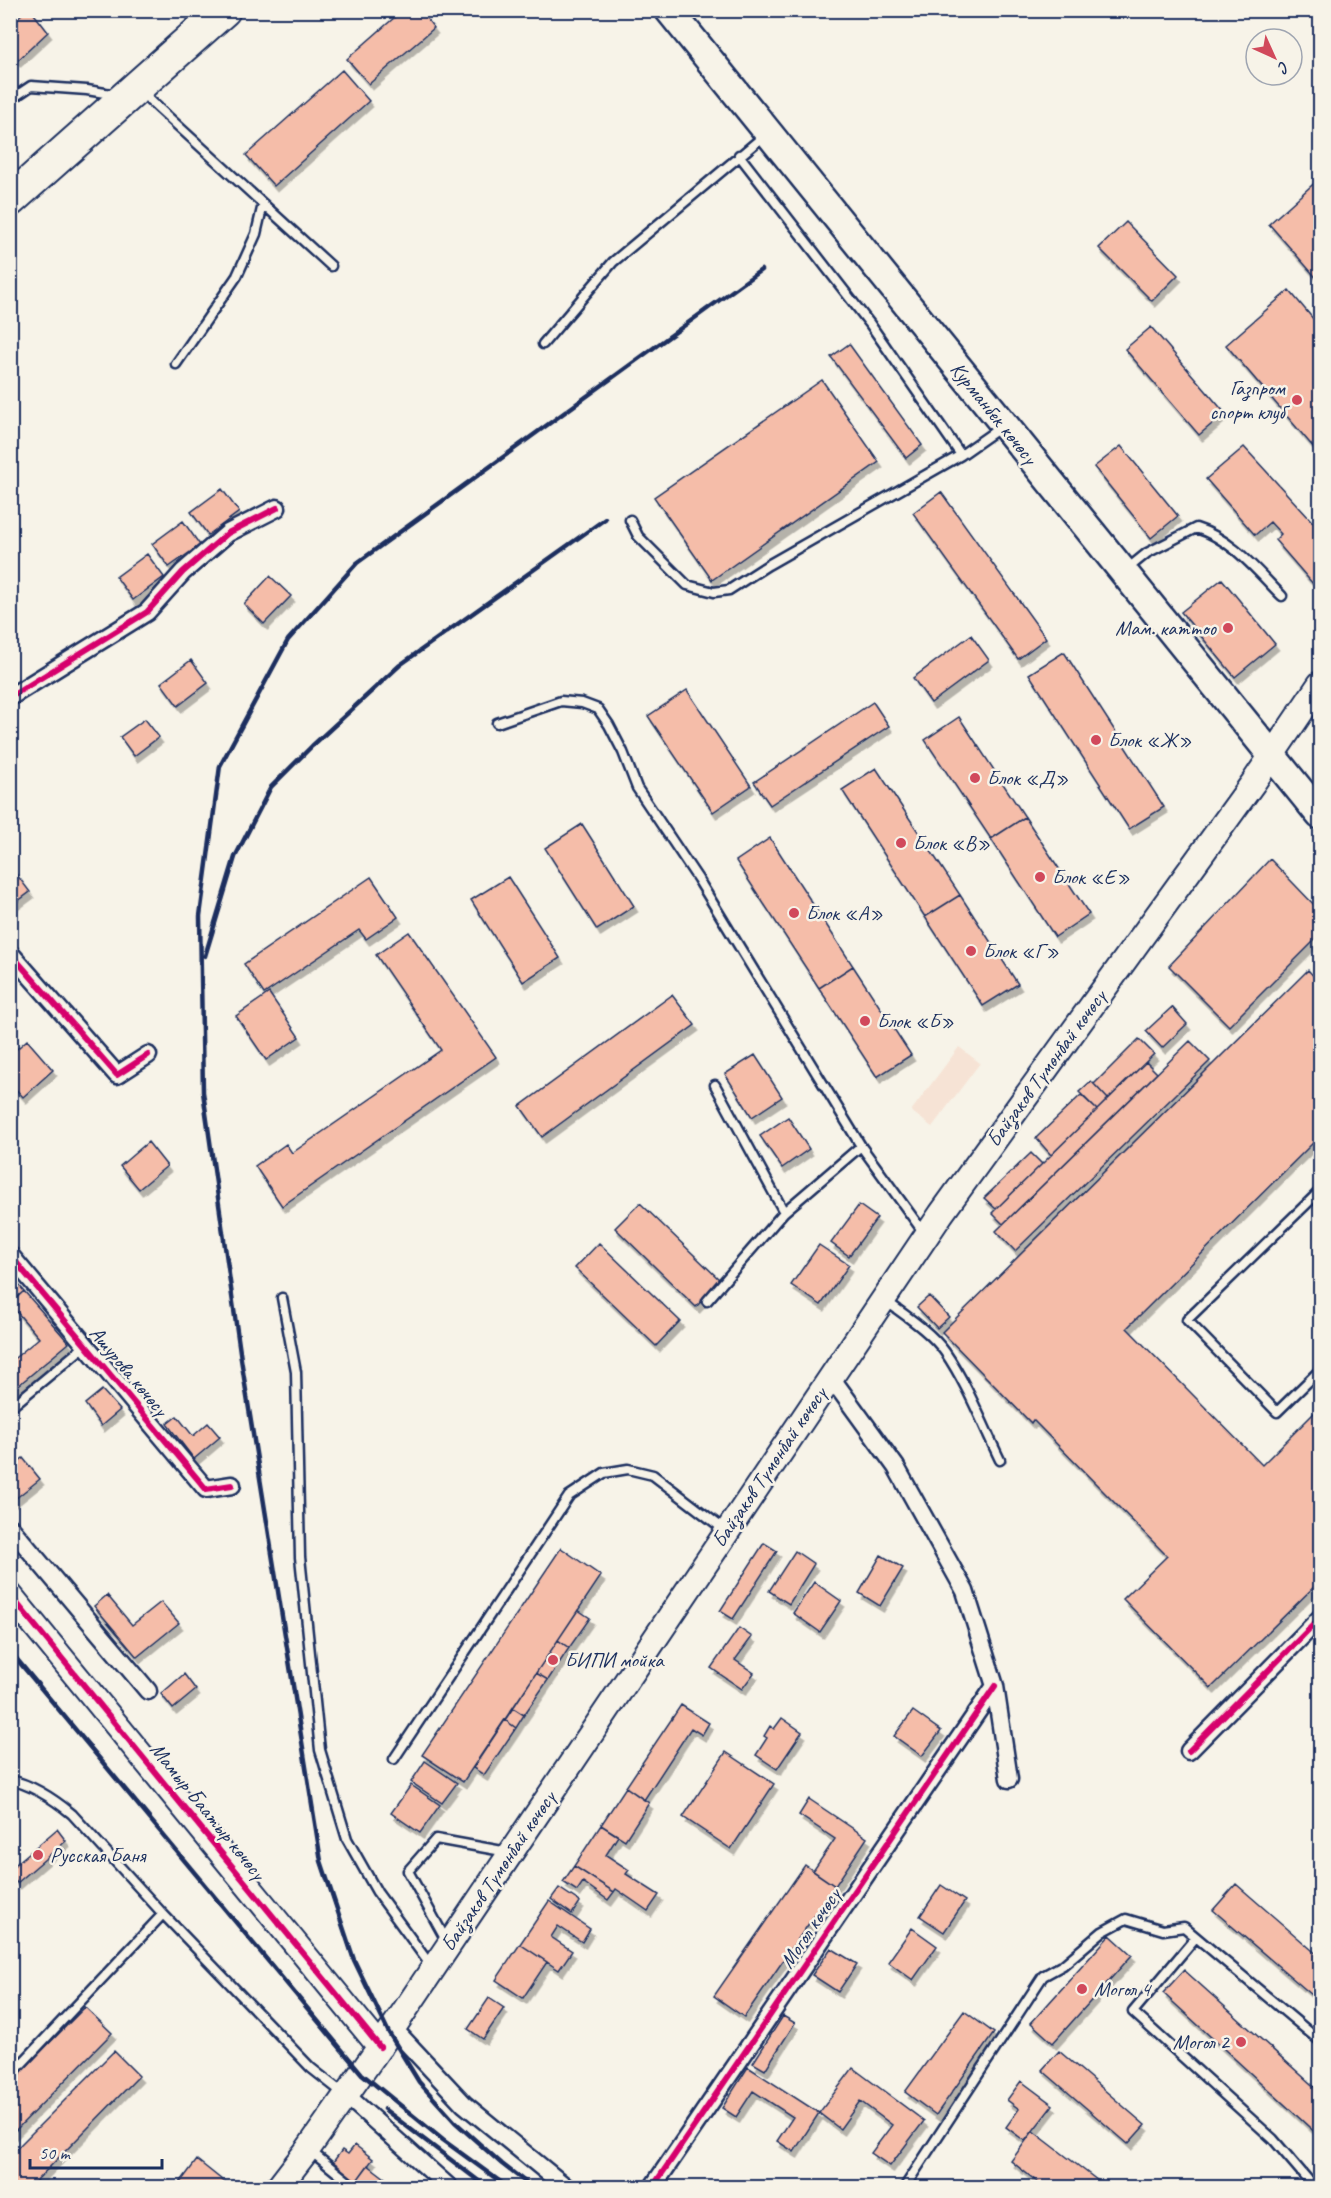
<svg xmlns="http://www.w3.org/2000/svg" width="1331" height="2198" viewBox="0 0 1331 2198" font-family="Caveat,sans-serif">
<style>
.built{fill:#f6e3d5}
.building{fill:#f5bda9;stroke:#1b2f5e;stroke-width:1.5;filter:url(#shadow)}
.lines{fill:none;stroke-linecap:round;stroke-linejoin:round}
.lane-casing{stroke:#1b2f5e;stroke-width:13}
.street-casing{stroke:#1b2f5e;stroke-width:21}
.secondary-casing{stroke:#1b2f5e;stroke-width:28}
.primary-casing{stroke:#1b2f5e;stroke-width:32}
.highway-casing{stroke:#1b2f5e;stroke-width:36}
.lane{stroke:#f7f3e8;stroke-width:8}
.street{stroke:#f7f3e8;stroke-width:16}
.secondary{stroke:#f7f3e8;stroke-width:24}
.primary{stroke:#f7f3e8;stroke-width:27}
.highway{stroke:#f7f3e8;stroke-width:32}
.rail{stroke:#1b2f5e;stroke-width:4.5}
.cycleway-casing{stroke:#f7f3e8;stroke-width:10}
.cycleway{stroke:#d6006c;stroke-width:6}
.poi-dot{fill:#d1495b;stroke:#f7f3e8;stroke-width:2}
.labels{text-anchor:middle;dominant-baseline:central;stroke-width:5;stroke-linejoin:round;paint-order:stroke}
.poi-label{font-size:21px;fill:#1b2f5e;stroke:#f7f3e8;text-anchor:start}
.street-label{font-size:21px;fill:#1b2f5e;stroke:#f7f3e8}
</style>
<defs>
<filter id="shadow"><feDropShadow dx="3.5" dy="6" stdDeviation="0" flood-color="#0004"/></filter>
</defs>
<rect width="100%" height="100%" fill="#f7f3e8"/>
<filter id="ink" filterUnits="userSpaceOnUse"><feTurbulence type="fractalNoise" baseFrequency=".0167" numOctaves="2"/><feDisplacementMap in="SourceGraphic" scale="12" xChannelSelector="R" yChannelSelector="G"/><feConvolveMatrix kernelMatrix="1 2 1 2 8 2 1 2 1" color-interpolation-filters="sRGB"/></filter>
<g filter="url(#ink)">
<!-- built -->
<path class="built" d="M959 1047 980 1063 932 1127 911 1111Z"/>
<!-- building -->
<path class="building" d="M26 10H31L48 32 17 61 10 54V25Z
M403 10H420L434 28 369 84 347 59Z
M342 70 369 101 274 186 246 155Z
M1320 178V282L1269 224Z
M1126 222 1178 275 1152 301 1099 248Z
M1289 290 1320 327V455L1226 345Z
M1151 327 1225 413 1199 435 1125 349Z
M849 344 922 445 906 458 831 357Z
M822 380 879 462 712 580 654 497Z
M1121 446 1178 516 1151 538 1094 467Z
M1244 447 1320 530V592L1275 540 1281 534 1270 522 1255 535 1206 479Z
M222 489 239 512 208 535 191 512Z
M941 492 1046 638 1018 659 913 513Z
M183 521 200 545 169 567 152 544Z
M147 554 164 577 133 600 116 577Z
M270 576 291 596 264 624 244 604Z
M1222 579 1275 644 1235 677 1181 612Z
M971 635 989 660 931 703 913 678Z
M1064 652 1164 807 1129 829 1029 674Z
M191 660 208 683 178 706 161 683Z
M687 690 751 786 713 812 648 716Z
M873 702 889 726 770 805 754 782Z
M959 717 1025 817 991 839 925 740Z
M145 719 159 737 134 756 120 737Z
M876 768 960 895 925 917 842 790Z
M1025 817 1089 914 1055 937 991 839Z
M582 824 634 906 597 930 545 848Z
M770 838 853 966 819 988 736 861Z
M1270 859 1320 911V935L1229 1026 1169 966Z
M14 871 30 892 10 907V874Z
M371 877 398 917 366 939 359 930 264 994 244 964Z
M508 877 560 958 523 982 471 900Z
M960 895 1018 984 983 1006 925 917Z
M409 932 496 1057 282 1206 255 1166 286 1144 292 1153 441 1050 376 955Z
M853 966 911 1055 877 1077 819 988Z
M1308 970 1320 983V1136L1127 1328 1262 1465 1320 1407V1581L1211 1688 1123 1599 1167 1556 1033 1420 1031 1423 942 1332Z
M269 993 299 1037 266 1060 236 1016Z
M672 995 695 1025 542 1137 520 1106Z
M1172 1007 1187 1024 1162 1048 1146 1031Z
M1139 1039 1154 1054 1108 1099 1094 1084Z
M27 1040 53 1070 23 1097 10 1083V1055Z
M1190 1041 1210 1061 1015 1251 996 1231Z
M755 1055 782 1097 752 1117 725 1074Z
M1146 1062 1157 1073 1003 1224 992 1213Z
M1091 1081 1108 1099 1097 1110 1079 1092Z
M1081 1095 1097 1110 1051 1155 1036 1138Z
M788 1117 809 1149 782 1168 760 1136Z
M148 1142 167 1166 139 1189 120 1166Z
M1031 1153 1042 1164 996 1209 984 1198Z
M640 1203 721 1281 696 1307 615 1228Z
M859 1205 877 1218 849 1256 831 1243Z
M599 1243 680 1321 656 1346 575 1268Z
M819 1245 849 1265 821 1305 791 1285Z
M10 1275 24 1291 10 1303Z
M24 1291 69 1343 14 1389 10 1385V1362L39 1338 10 1304Z
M929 1296 949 1317 937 1328 917 1307Z
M102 1390 120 1410 101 1426 85 1404Z
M177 1416 193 1436 208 1423 220 1437 194 1459 167 1424Z
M23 1458 40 1479 10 1503V1468Z
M764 1543 777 1551 733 1619 720 1611Z
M561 1548 601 1576 463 1782 422 1755Z
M795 1551 814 1564 789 1604 769 1591Z
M881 1555 903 1568 880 1606 859 1593Z
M814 1582 841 1601 820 1632 793 1613Z
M107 1595 132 1625 161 1602 179 1623 137 1657 94 1606Z
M578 1610 590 1618 569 1648 558 1640Z
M739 1628 752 1637 735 1660 754 1673 742 1689 711 1668Z
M558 1640 569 1648 548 1680 536 1673Z
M536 1673 548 1680 524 1715 513 1708Z
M184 1674 196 1690 173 1709 161 1694Z
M681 1705 709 1723 702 1735 691 1728 644 1800 626 1787Z
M513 1708 524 1715 516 1728 505 1720Z
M913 1711 941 1731 922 1756 894 1736Z
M782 1718 802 1732 777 1769 756 1755 767 1738 764 1736 770 1726 774 1729Z
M505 1720 516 1728 484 1775 473 1768Z
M726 1752 774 1784 731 1849 683 1817Z
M425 1761 457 1783 442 1803 411 1782Z
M411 1785 440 1805 420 1833 391 1813Z
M626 1787 649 1803 625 1840 601 1825Z
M809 1799 867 1838 835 1886 813 1871 835 1839 799 1815Z
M601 1825 618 1836 606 1855 629 1870 626 1874 659 1895 648 1911 616 1889 614 1892 574 1866Z
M57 1829 66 1841 17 1883 10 1875V1869Z
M805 1865 835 1886 744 2017 714 1996Z
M574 1866 614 1892 608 1900 583 1882 577 1891 563 1882Z
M1236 1884 1320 1957 1319 2001 1213 1910Z
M941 1885 965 1901 944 1932 920 1916Z
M559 1888 580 1902 572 1914 551 1899Z
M549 1901 590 1929 582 1942 558 1926 551 1937 572 1951 559 1970 520 1944Z
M912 1928 937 1946 913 1980 888 1962Z
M1110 1935 1132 1955 1053 2043 1031 2023Z
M520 1944 547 1962 523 1998 496 1980Z
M831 1948 857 1964 838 1992 812 1975Z
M1184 1970 1320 2092V2137L1163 1993Z
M489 1998 504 2008 483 2039 468 2029Z
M85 2007 112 2033 10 2136V2083Z
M964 2011 994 2033 936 2115 905 2092Z
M783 2016 795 2023 765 2070 753 2063Z
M114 2051 139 2076 29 2188H10V2155Z
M1059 2051 1145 2125 1128 2144 1042 2070Z
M748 2067 819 2113 794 2152 777 2141 793 2117 753 2091 736 2117 722 2108Z
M853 2068 924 2121 890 2166 871 2153 892 2125 860 2101 840 2129 819 2113Z
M1021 2081 1053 2105 1025 2141 1006 2127 1019 2109 1007 2100Z
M1033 2131 1106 2187 1105 2188H1045L1011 2161Z
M355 2145 373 2159 355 2183 334 2167 336 2164 333 2162 342 2150 348 2154Z
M197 2160 232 2188H176Z
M368 2165 398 2188H361L355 2183Z"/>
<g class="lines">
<!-- lane casing -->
<g class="lane-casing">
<path id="lane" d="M141 92 331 266
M10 100 31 86 87 90 117 95
M739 155 870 324 961 455
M543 344 613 262 765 135
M176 364 237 276 256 234 263 204
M630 520 638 536 687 585 714 592 729 590 768 565 961 455 1001 427
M1126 570 1147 553 1196 528C1232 539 1256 570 1282 596
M497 723 561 701 582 703 598 709 609 725 623 752 637 788 698 879 861 1146 924 1233
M715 1085 784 1212
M1320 1191 1187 1320 1277 1412 1320 1370
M282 1298 296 1372 300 1557 320 1750 347 1839 377 1892 431 1966
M707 1301 784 1212 861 1146
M886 1301C906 1316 931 1332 945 1352 967 1384 983 1425 1000 1460
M10 1408 86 1345
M394 1759 569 1496 604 1473 628 1469 653 1475 726 1531
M10 1780C33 1785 55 1800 72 1814L163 1914 311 2068 344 2094
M1196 1937 1133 2012 1273 2139 1315 2188
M447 1942 408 1871 436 1839 508 1852
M10 2076 163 1914
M308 2149 356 2188
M904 2188 1043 1976 1063 1965 1102 1932 1126 1919 1163 1930 1184 1927 1320 2041"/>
</g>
<!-- street casing -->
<g class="street-casing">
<path id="street" d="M10 697 147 612 183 572 228 533 277 508
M10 953 117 1075 148 1055
M10 1255 206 1489 232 1485
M830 1376 896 1467 965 1591 995 1686 1009 1779
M10 1527 148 1691
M1189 1751 1320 1618
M393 2028 464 2104 567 2188
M346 2095 450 2188
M652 2188 995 1686"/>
</g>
<!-- secondary casing -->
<g class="secondary-casing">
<path id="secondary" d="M10 1595 380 2047
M278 2188 308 2149 393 2028 941 1214 1253 783 1320 684"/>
</g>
<!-- primary casing -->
<g class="primary-casing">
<path id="primary" d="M669 10 1320 815"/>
</g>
<!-- highway casing -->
<g class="highway-casing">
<path id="highway" d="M10 200 224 10"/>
</g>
<!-- lane -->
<use href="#lane" class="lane"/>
<!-- street -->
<use href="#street" class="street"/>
<!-- secondary -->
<use href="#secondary" class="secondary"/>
<!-- primary -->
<use href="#primary" class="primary"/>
<!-- highway -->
<use href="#highway" class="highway"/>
<!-- rail -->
<path class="rail" d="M205 956 235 857 271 787 312 746 400 665 605 519
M10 1651 362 2074 443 2140 509 2188
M384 2109 488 2188
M533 2188 502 2164 455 2122 419 2082 389 2033 354 1960 321 1861 241 1359 203 1092 200 916 220 766 288 640 357 563 761 270"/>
<!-- cycleway casing -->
<g class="cycleway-casing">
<path id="cycleway" d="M10 697 147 612 183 572 228 533 277 508
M10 953 117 1075 148 1055
M10 1255 206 1489 232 1485
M10 1595 380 2047
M1189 1751 1320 1618
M652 2188 995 1686"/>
</g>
<!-- cycleway -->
<use href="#cycleway" class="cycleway"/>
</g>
</g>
<!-- markers -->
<g class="poi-dot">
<circle cx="1297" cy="400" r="6"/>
<circle cx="1228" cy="628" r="6"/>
<circle cx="1096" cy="740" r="6"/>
<circle cx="975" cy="778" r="6"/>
<circle cx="901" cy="843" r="6"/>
<circle cx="1040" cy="877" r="6"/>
<circle cx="794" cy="913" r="6"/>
<circle cx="971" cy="951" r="6"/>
<circle cx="865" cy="1021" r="6"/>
<circle cx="553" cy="1660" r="6"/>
<circle cx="38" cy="1855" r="6"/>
<circle cx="1082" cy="1989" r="6"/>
<circle cx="1241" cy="2042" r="6"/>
</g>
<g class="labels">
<!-- poi labels -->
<g class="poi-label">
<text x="1285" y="388" text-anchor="end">Газпром<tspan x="1285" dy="24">спорт клуб</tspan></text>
<text x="1216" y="628" text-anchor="end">Мам. каттоо</text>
<text x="1108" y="740">Блок «Ж»</text>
<text x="987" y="778">Блок «Д»</text>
<text x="913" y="843">Блок «В»</text>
<text x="1052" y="877">Блок «Е»</text>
<text x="806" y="913">Блок «А»</text>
<text x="983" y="951">Блок «Г»</text>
<text x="877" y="1021">Блок «Б»</text>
<text x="565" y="1660">БИПИ мойка</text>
<text x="50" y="1855">Русская Баня</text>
<text x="1094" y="1989">Могол 4</text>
<text x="1229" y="2042" text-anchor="end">Могол 2</text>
</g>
<!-- street labels -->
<g class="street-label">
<text transform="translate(994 413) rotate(51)">Курманбек көчөсү</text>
<text transform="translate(1046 1068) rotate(-54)">Байзаков Түмөнбай көчөсү</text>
<text transform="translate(129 1371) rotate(50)">Ашурова көчөсү</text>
<text transform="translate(769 1467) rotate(-56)">Байзаков Түмөнбай көчөсү</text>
<text transform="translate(208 1811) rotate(51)">Мамыр Баатыр көчөсү</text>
<text transform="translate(498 1871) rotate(-56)">Байзаков Түмөнбай көчөсү</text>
<text transform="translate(810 1928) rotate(-56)">Могол көчөсү</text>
</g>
</g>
<!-- margin -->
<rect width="1331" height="2198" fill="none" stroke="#f7f3e8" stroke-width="36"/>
<rect x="18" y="18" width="1295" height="2162" fill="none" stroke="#1b2f5e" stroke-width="2" filter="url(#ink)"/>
<!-- north arrow -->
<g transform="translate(1274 57) rotate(135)"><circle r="28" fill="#f7f3e8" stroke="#9fa5b1" stroke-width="1.5"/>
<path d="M0-4.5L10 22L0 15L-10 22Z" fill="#d1495b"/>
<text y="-9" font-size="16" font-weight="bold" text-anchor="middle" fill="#1b2f5e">С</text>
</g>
<!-- scale -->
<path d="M30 2159v9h132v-9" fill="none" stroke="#1b2f5e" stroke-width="3"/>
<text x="39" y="2159" font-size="18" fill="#1b2f5e" stroke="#f7f3e8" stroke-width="4.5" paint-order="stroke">50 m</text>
</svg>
